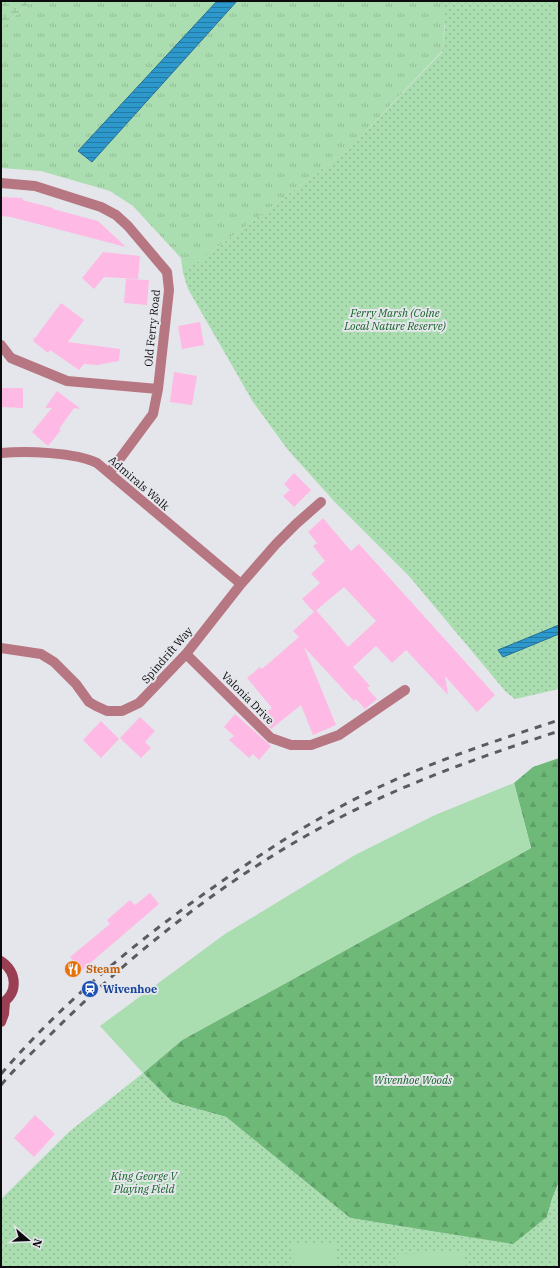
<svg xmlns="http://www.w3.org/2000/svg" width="560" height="1268" viewBox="0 0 560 1268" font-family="'IBM Plex Serif',serif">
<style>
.grass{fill:url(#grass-tufts)}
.forest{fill:url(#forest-firs)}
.wetland{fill:url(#wetland-marsh)}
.park{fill:url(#park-dots)}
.garden{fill:#aaddaf}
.water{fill:url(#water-rules);stroke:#236e92}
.building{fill:#feb9e4}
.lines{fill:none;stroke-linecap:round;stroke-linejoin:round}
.street{stroke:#b77782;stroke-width:10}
.secondary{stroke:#993e53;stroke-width:10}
.rail{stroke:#5a5b5e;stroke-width:3;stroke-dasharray:7 7;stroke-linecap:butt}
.labels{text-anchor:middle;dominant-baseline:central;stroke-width:4;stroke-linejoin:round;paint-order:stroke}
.park-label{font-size:11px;font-style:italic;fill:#116225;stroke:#e5e6eb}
.street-label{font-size:11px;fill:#0c0c0e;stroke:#e5e6eb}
.food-label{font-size:11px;font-weight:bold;fill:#c56008;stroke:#e5e6eb;text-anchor:start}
.transit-label{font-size:11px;font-weight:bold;fill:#164399;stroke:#e5e6eb;text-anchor:start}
</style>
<defs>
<pattern id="grass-tufts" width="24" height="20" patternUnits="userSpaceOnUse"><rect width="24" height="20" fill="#aaddaf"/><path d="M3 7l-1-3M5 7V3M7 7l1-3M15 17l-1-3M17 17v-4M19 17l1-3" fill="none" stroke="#91bc95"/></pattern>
<pattern id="forest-firs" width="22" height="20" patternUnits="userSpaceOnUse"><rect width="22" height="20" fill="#6eb978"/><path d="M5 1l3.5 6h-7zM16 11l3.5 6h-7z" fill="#5e9e67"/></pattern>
<pattern id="wetland-marsh" width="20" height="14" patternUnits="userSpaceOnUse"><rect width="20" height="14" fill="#aaddaf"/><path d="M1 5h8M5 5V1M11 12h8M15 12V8" fill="none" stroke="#91bc95"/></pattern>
<pattern id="park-dots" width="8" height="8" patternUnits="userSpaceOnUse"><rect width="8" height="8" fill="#aaddaf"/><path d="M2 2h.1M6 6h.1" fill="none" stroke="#91bc95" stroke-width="1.8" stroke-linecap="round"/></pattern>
<pattern id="water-rules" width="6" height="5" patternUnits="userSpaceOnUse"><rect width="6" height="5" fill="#2d98cb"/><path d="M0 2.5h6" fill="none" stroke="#257aa3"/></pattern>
</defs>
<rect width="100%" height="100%" fill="#e5e6eb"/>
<!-- grass -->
<path class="grass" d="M33 1H217L79 151 92 162 237 1H441L446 13 442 51 349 149 183 273 181 258 133 206 110 191 41 171 1 168V28Z"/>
<!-- forest -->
<path class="forest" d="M559 758V1182L552 1199 547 1217 513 1245 350 1218 226 1117 172 1102 143 1073 182 1040 531 848 514 783 533 767Z"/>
<!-- wetland -->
<path class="wetland" d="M1 1H33L1 28Z"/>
<!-- park -->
<path class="park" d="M441 1H559V689L515 699 506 692 409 576 333 500 288 450 253 402 188 289 183 273 349 149 442 52C444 32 448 20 441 1Z
M143 1073 172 1102 226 1117 350 1218 513 1244 547 1217 552 1199 559 1182V1267H1V1199L70 1131Z"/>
<!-- garden -->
<path class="garden" d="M514 783 531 848 182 1040 143 1073 100 1026 225 934 355 855 435 815Z
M293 1244H336V1267H294Z
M465 1252V1267H398V1254Z"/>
<!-- water -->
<path class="water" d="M217 1H237L92 162 78 151Z
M559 625V634L503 657 498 650Z"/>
<!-- building -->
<path class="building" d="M1 197 23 198 22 200 53 208V209L98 221 126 247 11 217 1 216Z
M103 252 140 256 138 279 104 277 94 289 82 278Z
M126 279 149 280 147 305 124 303Z
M61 303 84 320 68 342 120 349 119 361 97 365 84 364 79 370 50 350 48 353 33 341 34 339 32 337 35 338Z
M200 322 204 345 182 349 178 326Z
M174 372 197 376 192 405 170 402Z
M1 388H23V408L1 407Z
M57 391 81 409 74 408 59 429 61 430 48 446 32 432 52 408H45Z
M294 473 311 490 294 507 283 496 290 490 284 484Z
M323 518 351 551 359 544 495 695 477 712 445 676 448 695 406 650 392 663 376 646 353 667 370 686 367 688 377 699 365 709 356 699 354 701 304 647 336 725 313 735 301 705 271 729 259 717 272 708 247 678 260 667 262 669 299 637 293 631 316 610 348 647 376 621 344 587 314 612 302 599 320 583 311 574 325 561 313 546 317 543 308 532Z
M235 714 271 746 259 760 253 754 249 758 229 740 234 736 224 727Z
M140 717 155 731 145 742 151 748 141 758 120 738Z
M101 721 119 739 101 758 83 740Z
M150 893 159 904 81 971 70 957 110 924 107 920 130 900 135 905Z
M35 1115 55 1134 34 1157 14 1138Z"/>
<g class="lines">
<!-- street -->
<path class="street" d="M1 183 35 186 101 207 116 215 128 226 167 272 169 290 158 389 153 414 110 472
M1 345 11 358 67 381 158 389
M1 453C26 451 75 452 97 463L241 584
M1 648 41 654 54 662 76 684 89 702 96 706 107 711H122L139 703 186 654 241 584 276 544 296 524 321 502
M186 654 271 738 291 745H311L339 735 405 690"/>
<!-- secondary -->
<path class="secondary" d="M1 961C17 972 19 993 1 1004
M1 1022 4 1014 5 1002"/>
<!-- rail -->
<path class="rail" d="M1 1074C65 1000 139 939 218 884 264 852 311 821 361 796 424 764 492 742 559 720
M1 1085C16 1067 34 1051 51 1034 141 944 245 863 361 807 425 776 492 753 559 731"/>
</g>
<!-- icons -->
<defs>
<g id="restaurant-disc" transform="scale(0.9)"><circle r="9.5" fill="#e8710a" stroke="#e5e6eb"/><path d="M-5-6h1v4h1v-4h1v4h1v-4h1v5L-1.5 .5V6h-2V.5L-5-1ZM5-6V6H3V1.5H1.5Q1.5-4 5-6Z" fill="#fff"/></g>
<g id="station-disc" transform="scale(0.9)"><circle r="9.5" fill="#1a4fb4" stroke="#e5e6eb"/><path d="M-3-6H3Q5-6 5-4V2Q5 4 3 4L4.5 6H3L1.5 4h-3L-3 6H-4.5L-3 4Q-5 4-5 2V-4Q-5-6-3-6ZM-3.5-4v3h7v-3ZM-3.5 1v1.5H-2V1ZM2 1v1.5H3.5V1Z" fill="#fff"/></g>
</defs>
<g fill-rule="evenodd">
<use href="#restaurant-disc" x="73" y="969"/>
<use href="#station-disc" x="90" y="989"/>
</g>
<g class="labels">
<!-- park labels -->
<g class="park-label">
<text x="395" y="313">Ferry Marsh (Colne<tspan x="395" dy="13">Local Nature Reserve)</tspan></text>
<text x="413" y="1080">Wivenhoe Woods</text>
<text x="144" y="1176">King George V<tspan x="144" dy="13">Playing Field</tspan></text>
</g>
<!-- street labels -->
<g class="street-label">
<text transform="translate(152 328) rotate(-84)">Old Ferry Road</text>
<text transform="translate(139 483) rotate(41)">Admirals Walk</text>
<text transform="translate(167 655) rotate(-49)">Spindrift Way</text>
<text transform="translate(248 698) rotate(45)">Valonia Drive</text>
</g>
<!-- food labels -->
<g class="food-label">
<text x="86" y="969">Steam</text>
</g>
<!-- transit labels -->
<g class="transit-label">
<text x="103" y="989">Wivenhoe</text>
</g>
</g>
<!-- border -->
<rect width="560" height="1268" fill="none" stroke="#0c0c0e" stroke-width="4"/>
<!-- north arrow -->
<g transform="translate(28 1240) rotate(109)" stroke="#e5e6eb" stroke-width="3" paint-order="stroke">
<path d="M0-3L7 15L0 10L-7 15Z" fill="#0c0c0e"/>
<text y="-6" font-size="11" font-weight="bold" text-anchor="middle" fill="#0c0c0e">N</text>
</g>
</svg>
